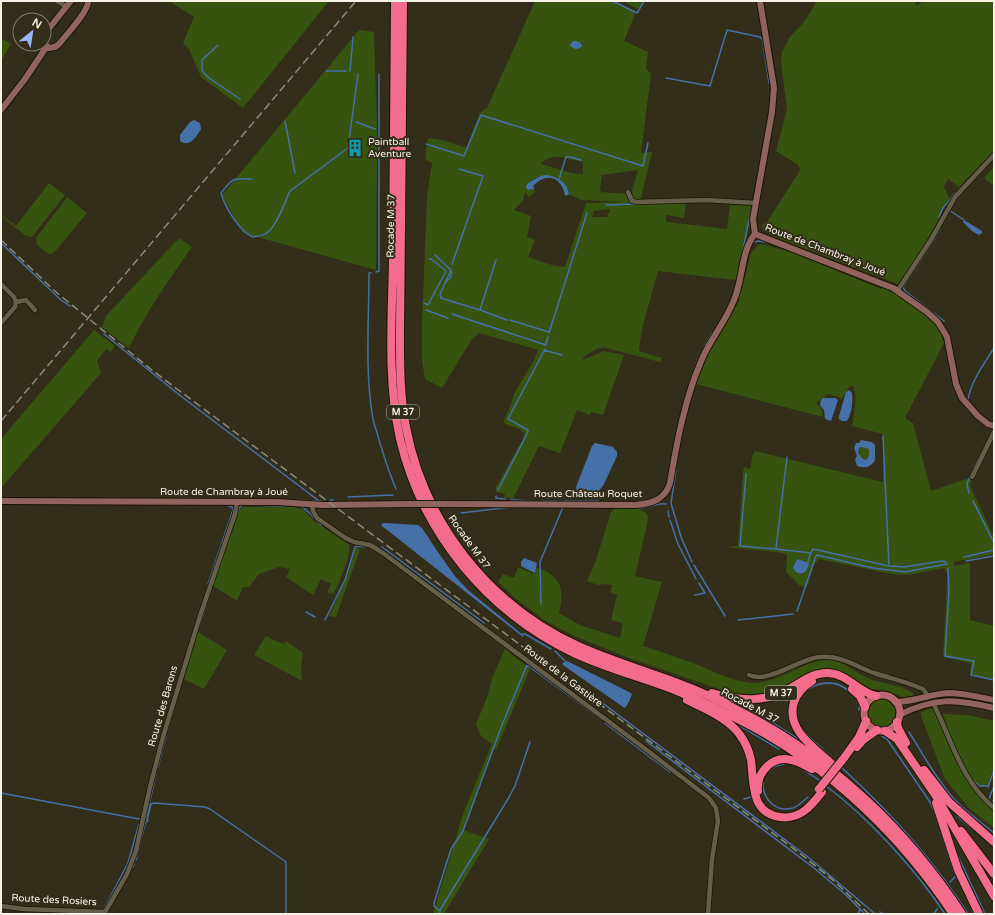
<svg xmlns="http://www.w3.org/2000/svg" width="995" height="915" viewBox="0 0 995 915" font-family="'Varela Round',sans-serif">
<style>
.green{fill:#365310;fill-rule:evenodd}
.water{fill:#4670a8;fill-rule:evenodd}
.lines{fill:none;stroke-linecap:round;stroke-linejoin:round}
.stream{stroke:#4670a8;stroke-width:1.5}
.street-casing{stroke:#1b1603;stroke-width:6}
.secondary-casing{stroke:#1b1603;stroke-width:8}
.primary-casing{stroke:#1b1603;stroke-width:9}
.highway-casing{stroke:#1b1603;stroke-width:10}
.street{stroke:#655f49;stroke-width:4.5}
.secondary{stroke:#90635d;stroke-width:6}
.primary{stroke:#bb6771;stroke-width:7}
.highway{stroke:#f46c8c;stroke-width:8}
.rail{stroke:#8f8b7a;stroke-width:1.5;stroke-dasharray:8 4;stroke-linecap:butt}
.secondary-bridge-casing{stroke:#1b1603;stroke-width:8;stroke-linecap:butt}
.highway-bridge-casing{stroke:#1b1603;stroke-width:10;stroke-linecap:butt}
.secondary-bridge{stroke:#90635d;stroke-width:6}
.highway-bridge{stroke:#f46c8c;stroke-width:8}
.labels{text-anchor:middle;dominant-baseline:central;stroke-width:4;stroke-linejoin:round;paint-order:stroke}
.shield{fill:#332e19;stroke:#bcb7a8;stroke-width:1}
.shield-label{font-size:9px;font-weight:bold;fill:#f6f2e6}
.poi-label{font-size:10px;fill:#f6f2e6;stroke:#332e19;text-anchor:start}
.street-label{font-size:10px;fill:#f6f2e6;stroke:#332e19}
</style>
<rect width="100%" height="100%" fill="#332e19"/>
<!-- green -->
<path class="green" d="M169 1H329L243 108 201 77 189 49 183 43 194 17Z
M535 1H614L636 12 624 41 648 52 646 69 651 73 641 153 652 152 640 202 686 203 684 218 666 215V221L667 222 727 229 730 205 752 206 736 280 658 271 642 329 639 350 641 352 662 358 660 362 606 348H598L583 357H584L583 360 604 351 624 355 603 415 591 412 590 415 577 410 560 453 539 446 513 499 504 497 505 494 496 492V487L523 439 524 433C520 427 510 427 504 423V420L510 407 514 394 534 360 538 350 479 333 472 339 442 388 425 379 422 360V322L427 196 432 163 425 159 428 138 443 140 466 148 479 115 482 111 487 108ZM561 157 583 162V174L572 173 541 164C546 157 554 157 561 157ZM638 170 631 194 601 192 600 189 602 175ZM539 176 560 179 569 192V194L581 200 624 202 586 203 565 267 555 266 528 257 535 240 527 237 531 216 514 210 523 200 525 192 529 197 535 192 534 189 531 190 529 182ZM610 209 607 217H592L594 211Z
M627 1H642L638 9 626 3Z
M817 1H914L917 5 924 1H994V151L959 187 948 179 944 187 949 198C943 207 940 216 935 226 925 246 911 265 898 284L780 239 763 228 762 225 767 222 799 172 800 169 798 165 776 151 787 109 781 61 782 52 789 38 804 22Z
M359 30 374 32 377 130 376 270 243 233 222 195Z
M1 38 11 44 1 61Z
M994 167V186L984 178Z
M49 183 65 195 32 237 26 236 1 216V215L16 226Z
M67 197 87 213 57 249 53 253 49 254 37 245 36 238Z
M179 238 192 247C169 280 146 312 129 348L102 327 106 316Z
M761 244 794 253 881 289 882 286C905 296 938 317 944 343L905 418 913 423 931 491 972 477 970 486 994 537V554L954 562V566L970 563V620L994 626V680L970 675 971 663 943 657 947 584V574L944 568 908 575 892 574 819 559 815 563 806 588 799 585 786 572 787 556 786 554 777 552 725 547 737 546 738 544 743 473 744 467 750 469C753 462 749 459 755 451L883 482V434L852 426C854 414 858 397 853 386H850L841 400 839 397 828 394 816 403 822 409 823 417 696 384 710 351 739 301 751 253 758 245Z
M94 330 115 346 111 352 106 349 97 361 101 373 1 488V439Z
M861 447 869 449V456L866 460 863 459 858 453 859 448Z
M242 507H295L304 510 314 521 349 545C352 553 338 586 333 594L327 593 331 584 321 579 313 595 286 577 290 569 279 567 259 574 249 587H243L237 601 213 586 239 511Z
M614 509H639L646 513 648 516 647 525 635 576 662 582 643 646C659 651 674 656 690 662 710 669 731 682 753 683 770 684 794 669 811 663 843 652 850 674 876 681 891 685 898 684 913 693L914 697H903L885 690 871 689 844 673 834 670 777 691 758 696 736 695 629 658 572 635 544 620 516 599 498 582 503 574 514 578 518 567 534 574 535 567 540 569V568C563 579 564 590 559 613L580 625 620 638 623 623 611 620 617 595 610 592 612 585 604 584 598 585 587 581 596 560 611 512Z
M356 547 360 549 336 617 329 616 346 579Z
M198 632 227 650 204 689 184 679Z
M266 636 276 641 284 644 286 641 302 652 303 654 301 666 302 681 254 655Z
M505 649 530 669 496 750 494 748 463 830 489 839 444 914H433L463 814 492 744 481 736 476 724 488 695 492 678Z
M868 713a14 14 0 1 1 28 0a14 14 0 1 1-28 0Z
M935 707 963 771 994 808V828L970 809 945 779 921 716V712Z
M943 714 968 715 994 721V767L987 787 977 784 973 781 969 775 957 753Z"/>
<!-- water -->
<path class="water" d="M573 41C577 41 580 41 582 46L580 48 576 49 571 47 570 45Z
M194 120 200 123 201 129C196 137 190 148 180 141V135L190 122Z
M547 175C558 177 567 182 569 194L566 196 565 195C561 176 546 172 533 186L534 189 528 190 526 187 528 183C534 180 539 175 547 175Z
M964 220 982 231V233L979 235 972 231 963 222Z
M849 390 852 393C853 402 852 413 847 421H842L839 419V416L846 392Z
M823 398H835L838 400 831 421 825 419 824 410 820 405 821 400Z
M861 440 872 442 875 445V460C871 467 865 469 857 466L855 460 857 456 854 448 856 443H859ZM861 447 869 449V456L866 460 863 459 858 453 859 448Z
M595 443 613 447 617 452V456L604 484 597 494 593 496H586L580 495 577 492 576 487 592 446Z
M384 523 418 525 422 528 440 555 454 575 468 590 524 636 523 637 382 526 381 524Z
M524 558 537 563 535 573 521 566V562Z
M797 559 809 563C808 573 799 578 793 568Z
M567 661 629 692 632 694C631 698 628 704 625 708L623 707 563 665 562 663Z"/>
<g class="lines">
<!-- stream -->
<path class="stream" d="M613 1 637 13 644 1
M763 42 769 83
M218 45 202 60V70L204 73 209 78 240 99
M326 71H346
M350 71 353 37
M666 78 710 86 727 30 760 37 763 40
M285 121 295 173
M356 122 375 129
M426 144 464 156 481 115 643 166 648 143
M252 179C232 178 233 178 221 193 225 207 239 231 253 237 257 236 262 236 265 234 276 229 285 201 290 191L348 148 358 74
M559 179 566 157H570L581 160
M606 205 636 204
M949 210 964 220
M939 217 943 208 955 193
M940 229 933 241 903 287 905 291 944 321
M754 242 759 241 767 242
M1 243 61 300 70 306
M435 255 451 270 440 294 441 298 480 310 496 260
M452 264 483 176 459 169
M376 272 379 271V74
M371 273H369C369 319 365 368 372 413 373 423 377 431 379 440 384 456 389 473 396 489
M737 278 752 206
M446 282 450 278 452 272
M739 297 746 264
M424 303 428 305 446 271 431 259H429
M426 310 448 318
M480 310 507 320
M452 314 546 345
M510 320 549 332
M549 333 587 213
M104 334 182 397 319 501
M546 344 548 337
M544 350 562 355
M696 365 706 343 712 333
M968 400C971 381 984 364 994 348
M883 436 889 566
M974 467 979 458
M676 470 671 503 681 537 692 562
M746 474 740 546 776 549 811 553 807 564
M498 490 528 432V430L508 419 545 349
M969 493 967 484 970 476
M496 496V498L505 499
M348 497 393 495
M287 500 321 501
M330 500H333
M511 500 532 501
M542 501H557
M564 501H599
M973 501 994 543
M300 506C308 509 314 519 321 525
M639 508C648 508 659 502 666 504
M668 511 669 517
M461 513 511 507
M237 514 240 507 242 505 286 506
M670 520 678 544 696 579
M382 547 484 623
M776 548 787 457
M811 553 813 549 889 566 904 567 942 561 946 562
M964 557 994 550
M966 561 994 556
M694 565 725 616
M948 568 949 591 945 656 974 661 971 675 994 680
M208 584 233 510 232 507 226 505
M695 595 705 593 699 583
M541 604 540 562 563 507
M797 611 816 556 817 555 873 568 905 572 947 564
M306 612 315 617
M325 620 345 580 355 547 356 546 364 547
M738 620 793 614
M199 627 206 606
M522 634H525L551 649
M555 651 565 661
M577 684 808 857 874 913
M808 689C822 681 836 680 849 691
M735 702 771 722 798 739
M965 705 994 711
M859 710 860 704
M941 715 949 733
M605 723 670 772
M737 724 779 749
M167 731 170 721
M909 732C923 754 936 779 954 799 966 812 981 822 994 833
M806 734 837 763
M882 736 887 739 930 802 935 813 954 872
M646 741 814 868 846 895 865 914
M791 764 798 766 822 782
M158 767 166 736
M841 767C889 811 933 859 968 914
M769 771 773 767 787 763
M973 781 980 786H988
M763 782C762 799 776 813 793 808 799 806 803 801 808 797
M826 786C869 818 916 870 945 914
M988 787 994 770
M1 793 139 819
M744 799 751 797
M989 799 994 786
M993 801 994 803
M957 816 974 830
M146 818 156 774
M147 820 151 804 154 803 205 807 210 809 286 862V914
M958 856 985 914
M136 860 145 824 148 820
M133 867 134 864
M950 882 955 877
M971 908 974 914
M104 909 128 863 139 824
M440 910 508 799 515 786 530 742
M880 912 883 914
M439 914 440 911 434 906V903L451 849 463 831 502 725 527 665 601 719
M858 914 860 909
M934 914 937 909"/>
<!-- street casing -->
<g class="street-casing">
<path id="street" d="M57 1 67 7
M628 192 632 201 637 202 706 200 756 203
M1 284 14 297 16 302 15 307 1 323
M898 290 932 238 955 197 994 155
M16 302 26 300 35 310
M972 477 994 432
M312 504 313 511 317 518 344 537 354 542 370 545 383 553 640 745 709 798 716 808 718 821 712 859 708 914
M749 675C768 684 799 659 819 657 841 655 855 666 874 673 889 678 904 681 918 687L923 689 926 693
M935 707C953 744 961 779 994 808
M1 906 24 909 105 912
M104 914 127 874 136 851 150 787 163 737 200 616 235 514 237 502"/>
</g>
<!-- secondary casing -->
<g class="secondary-casing">
<path id="secondary" d="M44 37 47 31 71 1
M44 44 49 48 55 47 59 44C66 35 89 11 88 1
M1 110 25 79 47 46
M755 234 893 288 927 312 938 322 947 337 956 384 962 398 978 416 988 424 994 426
M755 234 753 219 772 112 774 88 760 1
M1 501 277 502 323 505 409 504
M446 504 635 505C651 504 665 500 670 483 677 441 685 398 702 359 711 338 726 321 734 300 743 280 741 250 755 234
M895 702C913 702 930 694 948 693 963 693 979 697 994 700
M899 715C935 697 956 699 994 708"/>
</g>
<!-- primary casing -->
<g class="primary-casing">
<path id="primary" d="M864 713a18 18 0 1 1 36 0a18 18 0 1 1-36 0Z"/>
</g>
<!-- highway casing -->
<g class="highway-casing">
<path id="highway" d="M395 1C394 87 394 173 393 259 392 318 387 380 400 439 422 533 488 613 576 654 607 668 640 677 672 689 700 700 727 713 753 727 834 771 902 837 953 914
M403 1 400 336C400 367 400 397 406 427 424 523 489 605 578 646 609 660 642 670 675 682 700 691 725 703 749 716 836 762 908 832 962 914
M812 681C804 686 797 693 794 702 785 730 816 749 834 766
M852 689 860 696 865 707
M712 693C739 701 765 703 791 688 803 681 813 673 827 673 847 673 858 692 876 696
M687 700C705 709 728 718 740 735 746 743 749 751 751 760 754 782 750 813 780 817 800 820 811 806 822 792
M897 722 898 728 906 743
M885 731 897 739 936 796 994 896
M857 747 863 740 877 730
M844 758 859 737 866 721
M924 770 949 802 994 842
M758 791C756 773 772 755 791 760 799 761 805 766 812 769
M936 803 958 870 979 914
M961 831 994 874"/>
</g>
<!-- street -->
<use href="#street" class="street"/>
<!-- secondary -->
<use href="#secondary" class="secondary"/>
<!-- primary -->
<use href="#primary" class="primary"/>
<!-- highway -->
<use href="#highway" class="highway"/>
<!-- rail -->
<path class="rail" d="M1 240 56 292 153 371 802 855 834 881 869 914
M1 421 356 1"/>
<!-- secondary-bridge casing -->
<g class="secondary-bridge-casing">
<path id="secondary-bridge" d="M409 504H446"/>
</g>
<!-- highway-bridge casing -->
<g class="highway-bridge-casing">
<path id="highway-bridge" d="M819 789 844 758"/>
</g>
<!-- secondary-bridge -->
<use href="#secondary-bridge" class="secondary-bridge"/>
<!-- highway-bridge -->
<use href="#highway-bridge" class="highway-bridge"/>
</g>
<!-- icons -->
<defs>
<g id="building-bare" transform="scale(1.38)"><path d="M-4-6H4V6H1V3H-1V6H-4ZM-2.5-4.3h1.7v1.8h-1.7ZM.8-4.3h1.7v1.8H.8ZM-2.5-1h1.7V.8h-1.7ZM.8-1h1.7V.8H.8Z" fill="#0f9aa8" stroke="#332e19" stroke-width="2.5" paint-order="stroke"/></g>
</defs>
<g fill-rule="evenodd">
<use href="#building-bare" x="355" y="148"/>
</g>
<g class="labels">
<!-- shield labels -->
<g class="shield">
<rect x="387" y="405" width="32" height="14" rx="3"/>
<rect x="765" y="686" width="32" height="14" rx="3"/>
</g>
<g class="shield-label">
<text x="403" y="412">M 37</text>
<text x="781" y="693">M 37</text>
</g>
<!-- poi labels -->
<g class="poi-label">
<text x="368" y="142">Paintball<tspan x="368" dy="12">Aventure</tspan></text>
</g>
<!-- street labels -->
<g class="street-label">
<text transform="translate(391 226) rotate(-89)">Rocade M 37</text>
<text transform="translate(825 250) rotate(21)">Route de Chambray à Joué</text>
<text x="224" y="492">Route de Chambray à Joué</text>
<text x="588" y="494">Route Château Roquet</text>
<text transform="translate(469 542) rotate(54)">Rocade M 37</text>
<text transform="translate(563 676) rotate(37)">Route de la Gastière</text>
<text transform="translate(163 706) rotate(-74)">Route des Barons</text>
<text transform="translate(750 706) rotate(28)">Rocade M 37</text>
<text transform="translate(54 900) rotate(3)">Route des Rosiers</text>
</g>
</g>
<!-- border -->
<rect width="995" height="915" fill="none" stroke="#f6f2e6" stroke-width="4"/>
<!-- north arrow -->
<g transform="translate(32 32) rotate(30)"><circle r="19" fill="#332e19" stroke="#817c6b"/>
<path d="M0-3L7 15L0 10L-7 15Z" fill="#99b5fd"/>
<text y="-6" font-size="11" font-weight="bold" text-anchor="middle" fill="#f6f2e6">N</text>
</g>
</svg>
